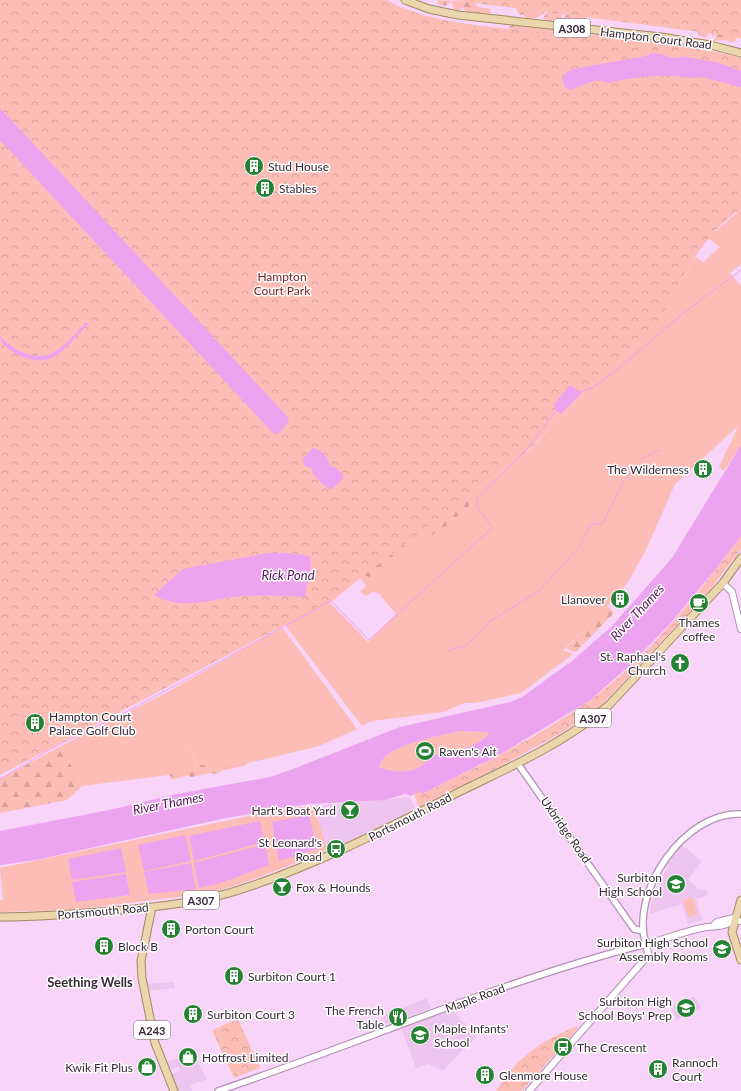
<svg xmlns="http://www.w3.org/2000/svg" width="741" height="1091" viewBox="0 0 741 1091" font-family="Lato,sans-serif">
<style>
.built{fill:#eec5ef}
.grass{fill:#fcbdb6;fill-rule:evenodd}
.forest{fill:url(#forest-firs)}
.park{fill:url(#park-crowns)}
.water{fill:#eda4f0;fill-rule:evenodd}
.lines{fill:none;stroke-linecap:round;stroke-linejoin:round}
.stream{stroke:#eda4f0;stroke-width:1}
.tertiary-casing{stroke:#b391b4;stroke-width:8}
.secondary-casing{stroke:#b391b4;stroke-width:8}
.primary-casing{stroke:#a48960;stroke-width:9}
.tertiary{stroke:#fff;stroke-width:5.5}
.secondary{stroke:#fff;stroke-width:6}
.primary{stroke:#ebd7ad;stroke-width:7}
.labels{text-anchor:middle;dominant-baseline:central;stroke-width:3;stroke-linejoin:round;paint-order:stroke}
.shield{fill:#fff;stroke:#736973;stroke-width:1}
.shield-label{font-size:11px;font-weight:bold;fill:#372937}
.street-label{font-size:12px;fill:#372937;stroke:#fff}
.poi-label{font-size:12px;fill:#372937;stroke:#fff;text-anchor:start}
.park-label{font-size:12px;fill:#7a1d1d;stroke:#fff}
.water-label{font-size:13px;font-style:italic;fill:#551459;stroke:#fff}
.neighbourhood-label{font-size:13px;font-weight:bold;fill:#372937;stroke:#fff}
</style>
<defs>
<pattern id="forest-firs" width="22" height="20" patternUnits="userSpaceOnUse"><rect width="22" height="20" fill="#fcbdb6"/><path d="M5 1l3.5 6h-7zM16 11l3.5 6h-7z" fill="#d9a29d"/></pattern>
<pattern id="park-crowns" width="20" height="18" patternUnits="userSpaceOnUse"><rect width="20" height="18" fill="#fcbdb6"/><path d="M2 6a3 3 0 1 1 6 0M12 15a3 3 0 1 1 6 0" fill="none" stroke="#d9a29d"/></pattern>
</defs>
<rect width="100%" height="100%" fill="#f7d4f8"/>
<!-- built -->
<path class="built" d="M410 797 415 808 391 822 328 851 314 806Z
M682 845 702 861 688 880 696 886 697 889 706 890 708 895 696 899 702 920 688 924 682 904 650 914 651 903 669 862Z
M174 982 175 988 148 991 147 984Z
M694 996 701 1008 677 1020 671 1009Z
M426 998 431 1008 385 1025 381 1017Z
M453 1010 476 1037 443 1071 428 1064 416 1068 401 1028Z
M193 1053 207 1079 190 1085 192 1091H178L171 1074 180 1071 179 1067 169 1070 166 1062Z"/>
<!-- grass -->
<path class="grass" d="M741 209V264L730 273 741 286V445L724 471 719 467 739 425 675 484 646 550 628 582 596 619 563 650 573 654 521 693 475 703H464L443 712 372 721 362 726 285 625 330 603 368 642 396 614 379 594 374 591 366 596 360 592 366 586 360 578 470 506 467 497 529 451 583 394 643 340 665 322 662 319 663 313 695 257 703 262 720 247 708 238Z
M282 627 357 729 319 746 215 771 208 766 197 764 166 702 200 771 82 786 61 746 162 695Z
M460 731 487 732 488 735C466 754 456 746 434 756 430 758 428 762 424 764 411 774 394 773 379 767 384 744 441 736 460 731Z
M314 806 328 851 243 883 211 893 70 910 0 912V900L3 899 0 868 282 809ZM126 874 130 895 108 898Z
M692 897 697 914 688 917 683 900Z"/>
<!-- forest -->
<path class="forest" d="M438 0 474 2 478 7 491 9 490 14 467 12 462 7 458 11 454 9 452 1C447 6 444 7 437 3Z
M520 5 522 8 525 9 529 5 545 12C540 17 534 20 526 18L523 14 519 15 515 7Z
M549 10 564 12 561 17 564 19 568 11 585 16 586 20 574 21 570 19 568 23C561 22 549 22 543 18Z
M514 24 565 30 575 32H586L589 35 617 34 623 37 621 43 508 32 509 27Z
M701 31 704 33 710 31 733 33 737 41 730 42 726 40 713 41 717 35 712 36V33H709L705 38 699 35 698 32Z
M461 493 467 497 470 506 446 526 369 577 362 574Z
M606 605 614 613 577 651 574 652 566 648 596 619Z
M61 746 82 786 67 800 0 813V779Z
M244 762 246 765 221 771 216 774 210 773 191 777 188 775 171 780 170 774 199 771 197 764 221 768Z"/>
<!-- park -->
<path class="park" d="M0 0H387C421 19 459 23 498 28 579 38 661 36 741 58V209C704 232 684 275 664 313L666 316 662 319 666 322 643 340 583 394 528 451 360 578 330 603 285 625 0 775Z
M453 0H741V39L731 36Z
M741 536V549L709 591 599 708 561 733 499 767 419 807 414 794 420 791 422 794C477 767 537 738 589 701 644 662 701 591 741 536Z
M238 1019 260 1068 234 1078 212 1030Z
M577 1026 578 1028 522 1091H496C517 1057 541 1041 577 1026Z"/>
<!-- water -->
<path class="water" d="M652 53C665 52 671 62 682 56L719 63 741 71V87L701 77C692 80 683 76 673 76 651 75 629 78 608 83 597 76 581 87 570 90L565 87 562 78 567 72 574 69 646 56Z
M0 108 286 415 289 422 278 434 273 433 0 140Z
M86 322 88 324C77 335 65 352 51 358 41 364 22 358 13 352 7 348 0 343 0 336 11 349 33 361 50 354 64 348 76 333 86 322Z
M570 385 582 393 561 414 556 411 554 404Z
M741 445V536L715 570 669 625 627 668 589 701 501 754 422 794 420 791 411 796 405 794 385 800 309 804 282 808 226 818 36 860 0 865V831L109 810 177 794 270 777 293 769 400 727 510 702 522 697 572 661 612 626 672 558ZM460 731 487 732 488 735C466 754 456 746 434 756 430 758 428 762 424 764 411 774 394 773 379 767 384 744 441 736 460 731Z
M313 448C323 450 328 457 330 466L336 468 344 476 341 481 332 489H329C323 484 313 477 311 468 305 467 303 465 303 459Z
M268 553H288L310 556 311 566 305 597C285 596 264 595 244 596 211 598 187 612 154 595L183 569Z
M309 815 317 849 279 861 272 822Z
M260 821 264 842 194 861 189 836Z
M185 835 191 861 144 871 138 845Z
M265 844 269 865 221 883 199 888 194 863Z
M121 848 126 872 72 880 68 859Z
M191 863 196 889 149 894 144 872Z
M126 874 130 895 76 902 72 882Z"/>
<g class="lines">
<!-- stream -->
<path class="stream" d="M580 392 592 388 617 370 681 315 741 270
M447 651 467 645 489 622 539 591 580 546 591 524H602C618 496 627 461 660 450
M0 779 58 745 128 711 331 601 369 640 492 528 476 505 477 498 524 452 556 411"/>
<!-- tertiary casing -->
<g class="tertiary-casing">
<path id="tertiary" d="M518 764 634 929 643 931
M218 1091C361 1043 500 981 646 944 629 892 685 811 741 814"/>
</g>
<!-- secondary casing -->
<g class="secondary-casing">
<path id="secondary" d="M723 583 732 592 741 629
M714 925 717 922 734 918
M529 1091 645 959 648 953 646 944C671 938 693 927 718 926 725 926 732 921 739 921"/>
</g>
<!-- primary casing -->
<g class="primary-casing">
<path id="primary" d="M405 0 429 9 458 15 661 37 710 45 741 53
M741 900 732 932 741 960
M152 907 141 961 142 978 155 1043 174 1091
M0 917C45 917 90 913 135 909 170 905 205 901 239 890 317 865 388 828 461 791 512 766 565 743 609 705L723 583 741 558"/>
</g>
<!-- tertiary -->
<use href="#tertiary" class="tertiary"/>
<!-- secondary -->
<use href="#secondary" class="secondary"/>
<!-- primary -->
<use href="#primary" class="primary"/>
</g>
<!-- icons -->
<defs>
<g id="building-disc" transform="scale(1)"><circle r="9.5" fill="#258233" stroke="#fff"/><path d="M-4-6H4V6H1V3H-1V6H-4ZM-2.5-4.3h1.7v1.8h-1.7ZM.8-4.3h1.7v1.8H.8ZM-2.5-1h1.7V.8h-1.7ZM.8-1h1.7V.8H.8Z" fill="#fff"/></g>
<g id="cafe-disc" transform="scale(1)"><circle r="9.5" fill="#258233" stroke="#fff"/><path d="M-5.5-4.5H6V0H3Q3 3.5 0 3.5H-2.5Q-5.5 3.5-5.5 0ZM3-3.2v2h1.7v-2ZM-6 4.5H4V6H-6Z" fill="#fff"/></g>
<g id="church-disc" transform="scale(1)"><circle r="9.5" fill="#258233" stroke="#fff"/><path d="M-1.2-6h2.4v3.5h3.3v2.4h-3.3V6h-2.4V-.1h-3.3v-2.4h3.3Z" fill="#fff"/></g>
<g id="stadium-disc" transform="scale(1)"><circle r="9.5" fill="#258233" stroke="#fff"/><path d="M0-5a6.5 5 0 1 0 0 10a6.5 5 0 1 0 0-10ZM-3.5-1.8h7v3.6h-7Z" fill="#fff"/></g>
<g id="bar-disc" transform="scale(1)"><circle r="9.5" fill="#258233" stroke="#fff"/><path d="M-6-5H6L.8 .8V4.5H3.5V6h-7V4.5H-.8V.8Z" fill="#fff"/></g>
<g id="bus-disc" transform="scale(1)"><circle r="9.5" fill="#258233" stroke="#fff"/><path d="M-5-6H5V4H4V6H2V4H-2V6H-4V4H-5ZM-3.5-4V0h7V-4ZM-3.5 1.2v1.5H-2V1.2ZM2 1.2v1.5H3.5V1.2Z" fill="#fff"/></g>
<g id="school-disc" transform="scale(1)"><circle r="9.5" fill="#258233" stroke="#fff"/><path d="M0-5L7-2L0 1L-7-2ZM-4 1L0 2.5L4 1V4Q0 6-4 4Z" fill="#fff"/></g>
<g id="restaurant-disc" transform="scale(1)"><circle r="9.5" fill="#258233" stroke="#fff"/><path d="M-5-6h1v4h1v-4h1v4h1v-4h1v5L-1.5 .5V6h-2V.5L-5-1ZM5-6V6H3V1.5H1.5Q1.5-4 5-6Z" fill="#fff"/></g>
<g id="shop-disc" transform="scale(1)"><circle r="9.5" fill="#258233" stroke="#fff"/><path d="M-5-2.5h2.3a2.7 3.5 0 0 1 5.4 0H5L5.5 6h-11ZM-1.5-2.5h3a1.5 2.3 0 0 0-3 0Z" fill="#fff"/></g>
</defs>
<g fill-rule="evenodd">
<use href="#building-disc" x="254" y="166"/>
<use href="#building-disc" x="265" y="188"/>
<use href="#building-disc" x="703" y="469"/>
<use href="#building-disc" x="620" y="599"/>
<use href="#cafe-disc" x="699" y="603"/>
<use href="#church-disc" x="680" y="663"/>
<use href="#building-disc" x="35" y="723"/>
<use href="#stadium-disc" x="425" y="751"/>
<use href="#bar-disc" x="350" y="810"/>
<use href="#bus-disc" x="336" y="849"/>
<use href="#school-disc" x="676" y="884"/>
<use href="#bar-disc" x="282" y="887"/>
<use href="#building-disc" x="171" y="929"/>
<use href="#building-disc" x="104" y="946"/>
<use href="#school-disc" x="722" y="949"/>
<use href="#building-disc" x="234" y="976"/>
<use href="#school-disc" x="686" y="1008"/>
<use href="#building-disc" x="193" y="1014"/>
<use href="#restaurant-disc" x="398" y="1017"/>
<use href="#school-disc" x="420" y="1035"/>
<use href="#bus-disc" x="563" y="1047"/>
<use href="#shop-disc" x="188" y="1057"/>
<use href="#shop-disc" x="147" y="1067"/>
<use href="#building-disc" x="658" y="1069"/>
<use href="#building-disc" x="485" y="1075"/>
</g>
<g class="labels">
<!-- shield labels -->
<g class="shield">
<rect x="554" y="19" width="36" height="18" rx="3"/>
<rect x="575" y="709" width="36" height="18" rx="3"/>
<rect x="183" y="891" width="36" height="18" rx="3"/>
<rect x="134" y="1021" width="36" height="18" rx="3"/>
</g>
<g class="shield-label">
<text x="572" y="28">A308</text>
<text x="593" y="718">A307</text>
<text x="201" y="900">A307</text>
<text x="152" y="1030">A243</text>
</g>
<!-- street labels -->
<g class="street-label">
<text transform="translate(656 38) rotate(7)">Hampton Court Road</text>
<text transform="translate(410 817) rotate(-27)">Portsmouth Road</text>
<text transform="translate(566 830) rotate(55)">Uxbridge Road</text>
<text transform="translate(103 911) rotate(-5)">Portsmouth Road</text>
<text transform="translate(475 998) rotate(-20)">Maple Road</text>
</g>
<!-- poi labels -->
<g class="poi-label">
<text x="268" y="166">Stud House</text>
<text x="279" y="188">Stables</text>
<text x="689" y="469" text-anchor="end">The Wilderness</text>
<text x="606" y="599" text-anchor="end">Llanover</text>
<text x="699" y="622" text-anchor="middle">Thames<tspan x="699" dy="14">coffee</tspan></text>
<text x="666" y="656" text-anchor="end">St. Raphael's<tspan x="666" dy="14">Church</tspan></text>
<text x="49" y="716">Hampton Court<tspan x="49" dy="14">Palace Golf Club</tspan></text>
<text x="439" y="751">Raven's Ait</text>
<text x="336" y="810" text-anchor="end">Hart's Boat Yard</text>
<text x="322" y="842" text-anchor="end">St Leonard's<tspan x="322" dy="14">Road</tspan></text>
<text x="662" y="877" text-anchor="end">Surbiton<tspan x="662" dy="14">High School</tspan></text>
<text x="296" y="887">Fox &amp; Hounds</text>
<text x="185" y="929">Porton Court</text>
<text x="708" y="942" text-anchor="end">Surbiton High School<tspan x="708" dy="14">Assembly Rooms</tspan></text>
<text x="118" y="946">Block B</text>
<text x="248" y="976">Surbiton Court 1</text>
<text x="672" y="1001" text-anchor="end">Surbiton High<tspan x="672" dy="14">School Boys' Prep</tspan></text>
<text x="384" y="1010" text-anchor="end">The French<tspan x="384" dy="14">Table</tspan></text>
<text x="207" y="1014">Surbiton Court 3</text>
<text x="434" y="1028">Maple Infants'<tspan x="434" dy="14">School</tspan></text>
<text x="577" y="1047">The Crescent</text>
<text x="202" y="1057">Hotfrost Limited</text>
<text x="672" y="1062">Rannoch<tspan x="672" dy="14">Court</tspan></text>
<text x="133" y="1067" text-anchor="end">Kwik Fit Plus</text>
<text x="499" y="1075">Glenmore House</text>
</g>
<!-- park labels -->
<g class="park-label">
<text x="282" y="276">Hampton<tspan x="282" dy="14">Court Park</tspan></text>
</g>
<!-- water labels -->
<g class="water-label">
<text x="288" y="575">Rick Pond</text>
<text transform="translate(637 612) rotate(-47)">River Thames</text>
<text transform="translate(168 803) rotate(-11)">River Thames</text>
</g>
<!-- neighbourhood labels -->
<g class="neighbourhood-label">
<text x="90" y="982">Seething Wells</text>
</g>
</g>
</svg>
